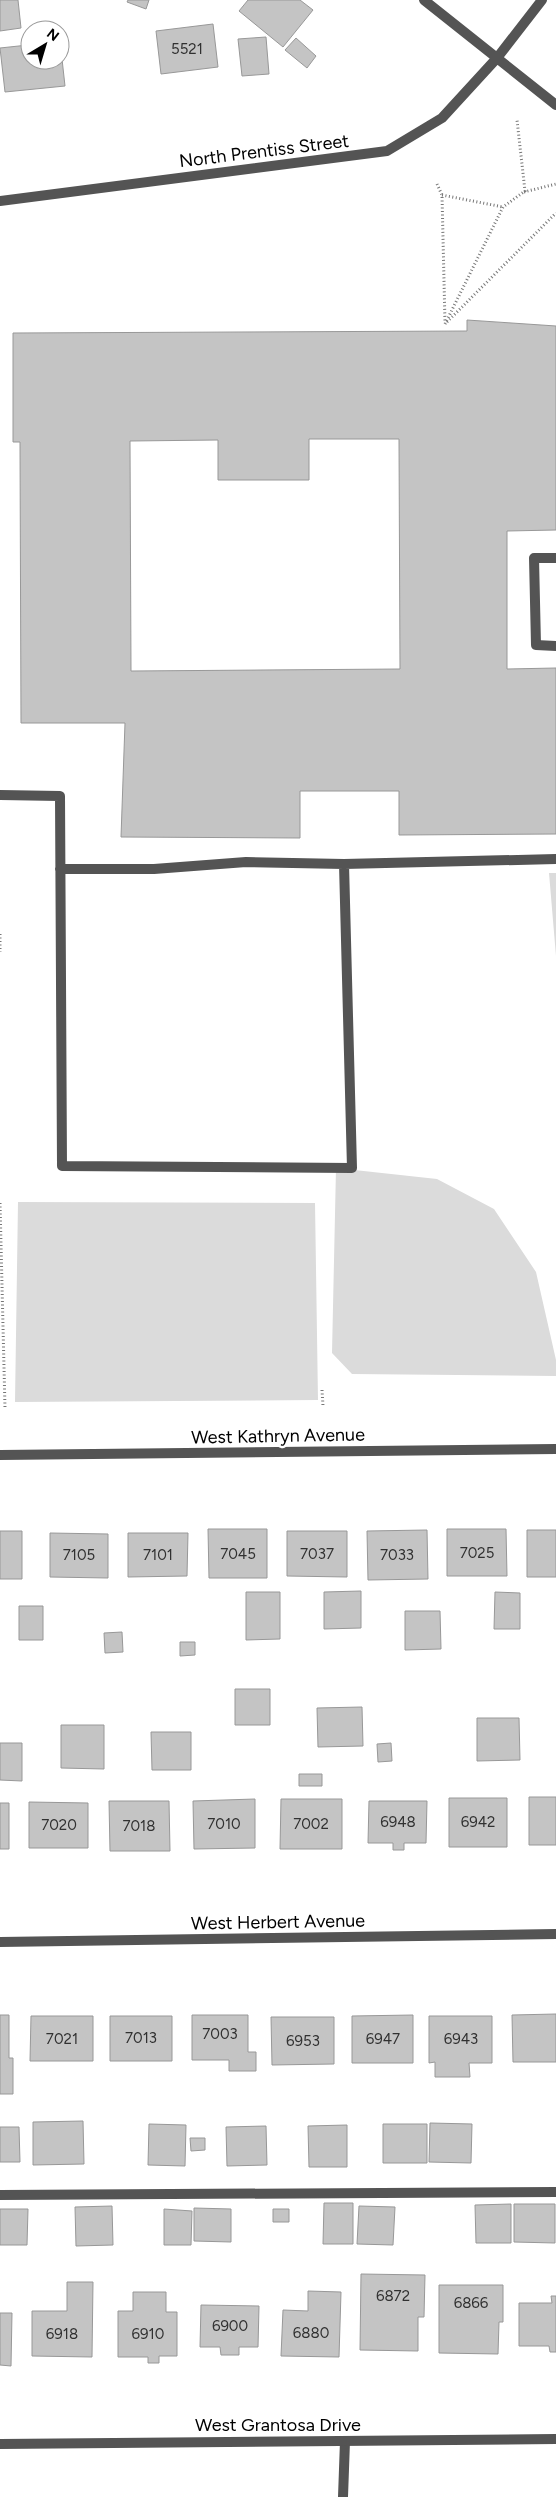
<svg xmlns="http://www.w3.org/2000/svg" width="556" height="2497" viewBox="0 0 556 2497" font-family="Figtree,sans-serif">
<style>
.green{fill:#dbdbdb}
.building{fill:#c4c4c4;stroke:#989898;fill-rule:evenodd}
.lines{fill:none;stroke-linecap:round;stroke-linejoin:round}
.path{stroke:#767676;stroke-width:3;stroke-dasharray:1 2.5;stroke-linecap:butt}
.service{stroke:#545454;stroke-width:10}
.minor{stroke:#545454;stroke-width:10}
.tertiary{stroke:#545454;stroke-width:10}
.labels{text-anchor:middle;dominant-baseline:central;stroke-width:5;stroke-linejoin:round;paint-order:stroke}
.number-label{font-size:15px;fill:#313131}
.street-label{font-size:18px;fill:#000;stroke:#fff}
</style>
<rect width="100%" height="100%" fill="#fff"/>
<!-- green -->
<path class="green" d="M549 873H556V956Z
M336 1168 437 1179 494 1209 536 1272 556 1360V1376L352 1374 332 1353Z
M18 1202 315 1203 318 1400 15 1402Z"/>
<!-- building -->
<path class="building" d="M0 0H18L21 28 0 31Z
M128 0H149L146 9 127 2Z
M248 0H300L313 10 283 47 239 11Z
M213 24 218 67 161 74 156 31Z
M58 26 59 30H30V28Z
M26 32H30V60H60V41L65 86 5 92 0 48 28 45Z
M266 37 269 74 242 76 238 39Z
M296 38 316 56 307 68 285 50Z
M467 320 556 326V530L507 531V669L556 668V834L399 835V791H300V838L121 837 125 723H21L20 442H13V333L467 331ZM309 439H399L400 669 131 671 130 441 218 440V480H309Z
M208 1529H267V1578H209Z
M447 1529H506L507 1576H447Z
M427 1530 428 1579 368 1580 367 1531Z
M527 1530H556V1577H527Z
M0 1531H22V1579H0Z
M287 1531H347V1577L287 1576Z
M50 1533 108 1534V1578L50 1577Z
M128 1533H188L187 1576 128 1577Z
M361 1591V1628L324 1629V1592Z
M246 1592H280V1639L246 1640Z
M495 1592 520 1593V1629H494Z
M19 1606H43V1640H19Z
M405 1611H440L441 1649 405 1650Z
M122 1632 123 1652 105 1653 104 1633Z
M180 1642H195V1655L180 1656Z
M235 1689H270V1725H235Z
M362 1707 363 1746 318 1747 317 1708Z
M477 1718H519L520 1760 477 1761Z
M61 1725H104V1769L61 1768Z
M151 1732H191V1770H152Z
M0 1743H22V1781L0 1780Z
M391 1743 392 1761 378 1762 377 1744Z
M299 1774H322V1786H299Z
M529 1797H556V1845H529Z
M449 1798H507V1847H449Z
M255 1799V1848L194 1849 193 1801Z
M281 1799H342V1849H280Z
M109 1801H169L170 1851H110Z
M369 1801H427L426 1843H404V1850H393V1843H368Z
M29 1802 88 1803V1848H29Z
M0 1803H9V1849H0Z
M556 2014V2062H513L512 2015Z
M0 2015H9V2058H13V2094H0Z
M192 2015H248V2052H256V2071H229V2060H192Z
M413 2015V2063H352V2016Z
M31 2016H93V2061H30Z
M110 2016H172V2061H110Z
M429 2016H492V2063H469L470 2077H435V2062L429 2063Z
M271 2017H334V2064L272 2065Z
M83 2121 84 2164 33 2165V2122Z
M430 2123 472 2124 471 2163 429 2162Z
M149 2124 186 2125 185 2166 148 2165Z
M383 2124H427V2163H383Z
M347 2125V2167H309L308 2126Z
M266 2126 267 2165 227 2166 226 2127Z
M0 2127H19L20 2162H0Z
M190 2138H205V2150L191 2151Z
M324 2203H353V2244H323Z
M511 2204V2243H476L475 2205Z
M514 2204H555V2243L514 2242Z
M112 2206 113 2245 76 2246 75 2207Z
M359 2206 395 2207 393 2245 357 2244Z
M194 2208 231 2209V2242L194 2241Z
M0 2209H28L27 2245H0Z
M164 2209 192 2211 191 2245H164Z
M273 2209H289V2222H273Z
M361 2274 425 2275 424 2317H418V2351L360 2350Z
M67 2282H93L92 2357 32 2356V2311H67Z
M439 2285H503V2322H499L498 2354 439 2353Z
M308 2291 341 2292 339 2357 281 2356 283 2310 308 2311Z
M133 2292H166V2312H177V2356H159V2363H148V2357H118V2311H133Z
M551 2296H556V2352H550L549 2346H519V2303H552Z
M201 2305 259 2306 258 2347H239V2355H221L220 2347H200Z
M0 2313H12L11 2366 0 2365Z"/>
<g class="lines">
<!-- path -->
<path class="path" d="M437 184 442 195 445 323
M524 192 556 184
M442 195 503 207
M447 322 556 213
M445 324 503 207 525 191 517 120
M0 934V952
M0 1203 5 1408
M322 1390 323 1406"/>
<!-- service -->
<path class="service" d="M556 558H534L536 645 556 646
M0 795 60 796 62 1166 352 1168 344 864
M60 869H154L246 862 344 864 556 859
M0 2195 556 2192"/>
<!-- minor -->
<path class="minor" d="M424 0 556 105
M0 201 387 151 442 118 497 58 542 0
M0 1455 556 1449
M0 1942 556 1934
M343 2497 345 2441"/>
<!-- tertiary -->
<path class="tertiary" d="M0 2444 556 2439"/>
</g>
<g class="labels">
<!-- number labels -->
<g class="number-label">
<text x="187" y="49">5521</text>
<text x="477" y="1553">7025</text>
<text x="238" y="1554">7045</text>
<text x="317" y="1554">7037</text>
<text x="79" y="1555">7105</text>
<text x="158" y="1555">7101</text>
<text x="397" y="1555">7033</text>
<text x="398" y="1822">6948</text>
<text x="478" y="1822">6942</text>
<text x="224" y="1824">7010</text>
<text x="311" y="1824">7002</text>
<text x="59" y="1825">7020</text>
<text x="139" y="1826">7018</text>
<text x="220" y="2034">7003</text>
<text x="141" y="2038">7013</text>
<text x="62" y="2039">7021</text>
<text x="383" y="2039">6947</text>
<text x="461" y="2039">6943</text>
<text x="303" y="2041">6953</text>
<text x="393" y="2296">6872</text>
<text x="471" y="2303">6866</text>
<text x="230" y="2326">6900</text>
<text x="311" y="2333">6880</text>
<text x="62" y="2334">6918</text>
<text x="148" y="2334">6910</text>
</g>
<!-- street labels -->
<g class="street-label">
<text transform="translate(264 151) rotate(-7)">North Prentiss Street</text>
<text transform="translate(278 1436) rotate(-1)">West Kathryn Avenue</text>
<text transform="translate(278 1922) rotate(-1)">West Herbert Avenue</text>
<text x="278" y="2425">West Grantosa Drive</text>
</g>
</g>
<!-- north arrow -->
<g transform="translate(45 45) rotate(38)"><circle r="24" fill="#ffffff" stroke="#999999"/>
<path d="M0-4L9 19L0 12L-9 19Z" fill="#000000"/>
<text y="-8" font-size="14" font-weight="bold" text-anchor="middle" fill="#000000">N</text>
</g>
</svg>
